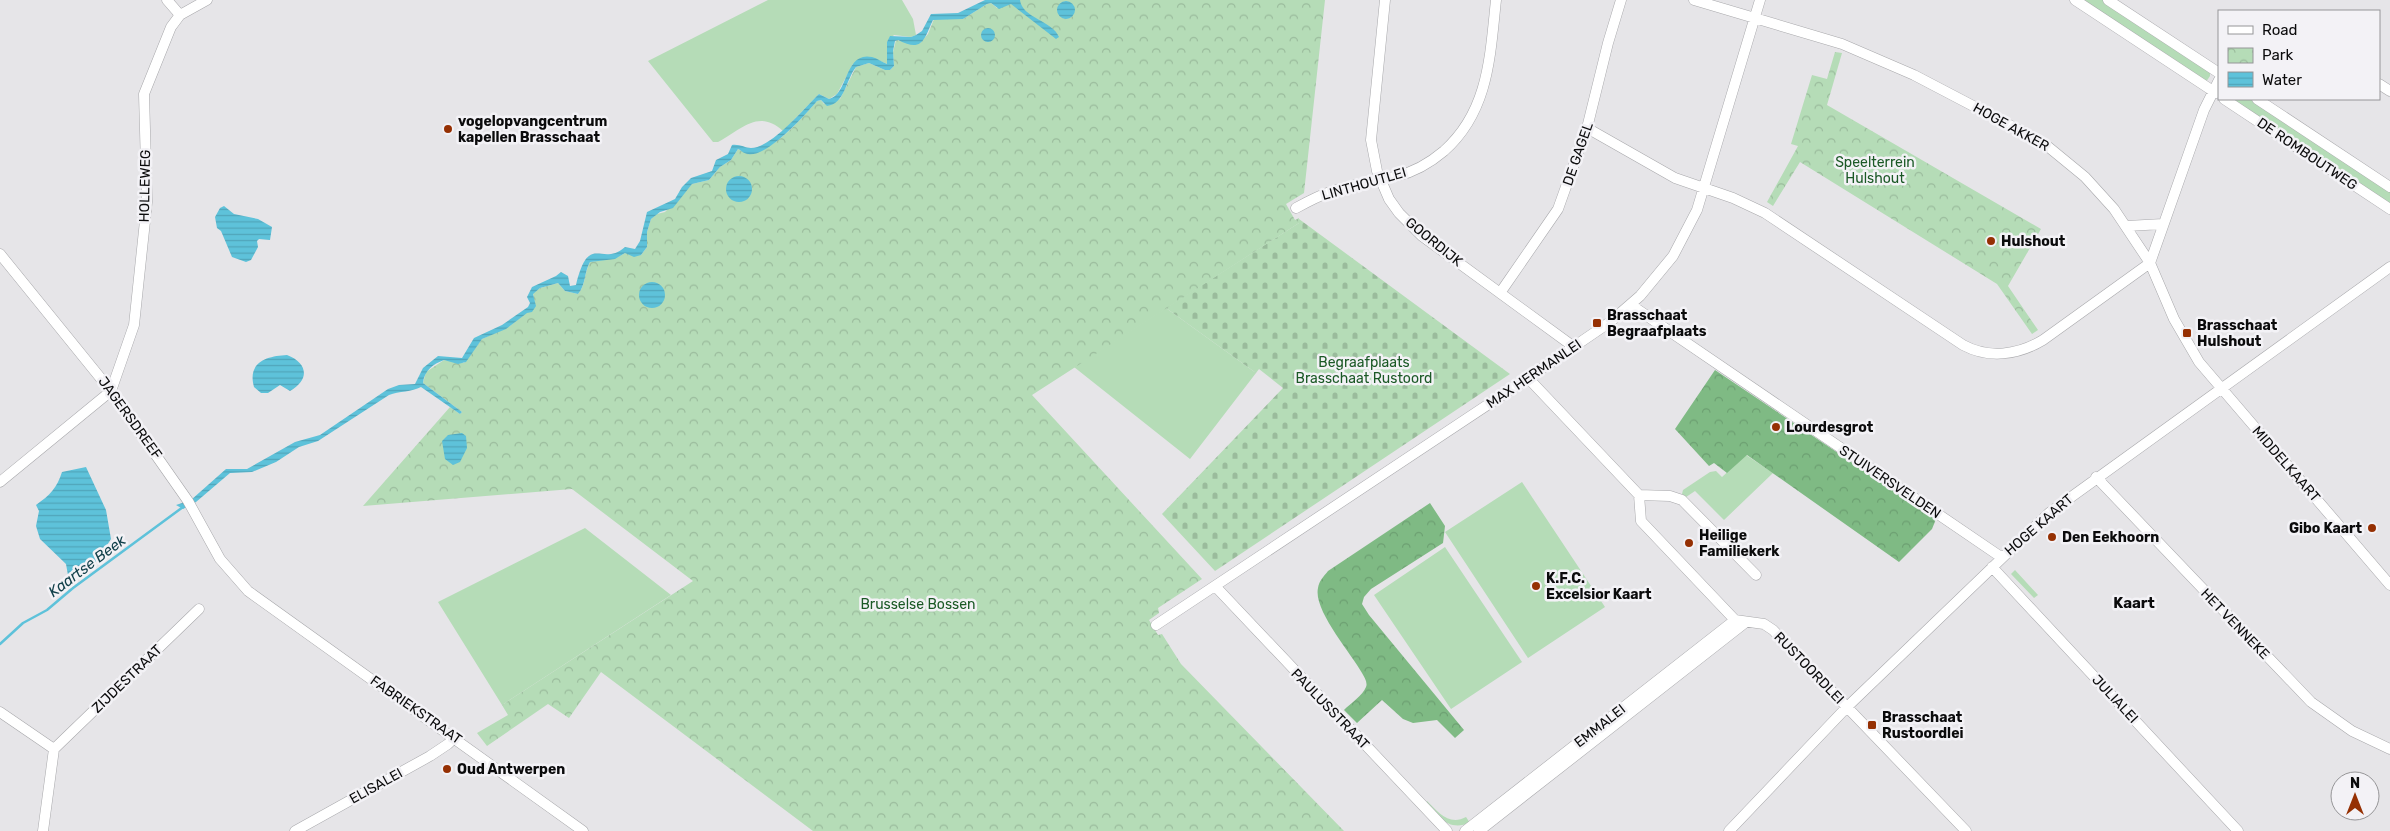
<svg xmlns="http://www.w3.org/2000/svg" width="2390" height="831" viewBox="0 0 2390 831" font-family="Rubik,sans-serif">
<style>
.green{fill:#b5dcb7}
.forest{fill:url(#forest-crowns)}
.cemetery{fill:url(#cemetery-stones)}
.park{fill:url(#park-crowns)}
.water{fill:url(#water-rules)}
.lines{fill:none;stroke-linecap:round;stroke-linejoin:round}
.stream{stroke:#5ec2da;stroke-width:2.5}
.street-casing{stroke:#a8a8ab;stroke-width:11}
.street{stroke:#fff;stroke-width:10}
.poi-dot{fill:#953003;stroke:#f3f2f6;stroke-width:2}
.labels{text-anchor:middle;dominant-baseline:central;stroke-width:5;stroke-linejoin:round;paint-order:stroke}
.poi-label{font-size:14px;font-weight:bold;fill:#0b0b0c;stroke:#f3f2f6;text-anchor:start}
.street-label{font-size:14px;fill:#0b0b0c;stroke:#f3f2f6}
.park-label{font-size:14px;fill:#1b5926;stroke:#f3f2f6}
.water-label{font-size:15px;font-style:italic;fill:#12404a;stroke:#f3f2f6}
.neighbourhood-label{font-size:15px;font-weight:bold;fill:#0b0b0c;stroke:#f3f2f6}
</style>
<defs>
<pattern id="forest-crowns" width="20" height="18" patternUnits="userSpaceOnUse" patternTransform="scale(1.25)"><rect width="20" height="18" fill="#7fba84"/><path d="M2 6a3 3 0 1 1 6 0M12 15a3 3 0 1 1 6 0" fill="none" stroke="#6c9f71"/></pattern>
<pattern id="cemetery-stones" width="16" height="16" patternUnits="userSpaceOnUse" patternTransform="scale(1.25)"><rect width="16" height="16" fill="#b5dcb7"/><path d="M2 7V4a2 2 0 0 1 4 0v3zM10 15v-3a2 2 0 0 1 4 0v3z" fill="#9abb9c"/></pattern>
<pattern id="park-crowns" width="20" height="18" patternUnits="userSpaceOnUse" patternTransform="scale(1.25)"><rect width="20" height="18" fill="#b5dcb7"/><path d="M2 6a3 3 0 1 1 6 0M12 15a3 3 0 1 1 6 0" fill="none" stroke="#9abb9c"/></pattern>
<pattern id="water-rules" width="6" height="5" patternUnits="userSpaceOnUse" patternTransform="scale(1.25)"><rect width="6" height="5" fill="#5ec2da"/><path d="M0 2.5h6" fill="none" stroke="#50a5ba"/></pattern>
</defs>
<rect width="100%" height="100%" fill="#e6e5e8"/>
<!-- green -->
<path class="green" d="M768 0H902L913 19 916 35 911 37 894 35 887 42V64L878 60 853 64 837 94 829 99 819 94 783 131C758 108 741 130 718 142H713L648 61Z
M2083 0H2103L2210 71V76L2206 82Z
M2232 99H2252L2390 190V204Z
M1166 308 1256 373 1190 459 1074 367Z
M1746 455 1773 473 1724 520 1695 491 1686 497 1682 494 1683 490 1710 472 1716 471 1722 477Z
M1522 482 1605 607 1528 658 1445 532Z
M585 528 671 595 502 705 438 602Z
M1445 547 1522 662 1451 709 1374 595Z
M2015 570 2038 595 2034 598 2011 574Z
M1427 801C1438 812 1449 826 1466 817L1470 823C1448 831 1440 818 1426 803Z"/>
<!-- forest -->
<path class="forest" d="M1715 370 1936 519 1932 529 1899 562 1747 455 1727 473 1714 463 1709 466 1675 429Z
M1430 503 1445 526 1443 543 1371 589 1364 597 1362 604 1369 615 1464 730 1455 738 1437 720 1413 723 1403 719 1382 700 1357 723 1344 710C1350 704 1363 695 1366 687 1368 682 1364 677 1362 673 1351 653 1313 610 1318 588 1319 581 1324 576 1328 571Z"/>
<!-- cemetery -->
<path class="cemetery" d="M1299 219 1510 374 1215 571 1162 514 1283 388 1259 369 1256 373 1166 308 1299 223Z"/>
<!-- park -->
<path class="park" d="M1014 0H1325L1304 193 1286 204 1295 220 1299 218V223L1032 395 1202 579 1158 608 1159 613 1149 620 1158 635 1162 634 1181 664 1344 831H813L601 672 569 718 548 704 487 746 477 733 508 715 502 705 693 581 572 489 363 506 450 407 460 414 462 412 423 383 426 372 444 360 464 363 482 339 510 326 535 305 533 293 540 288 558 283 565 291 578 294C586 285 584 273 590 262L618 257 625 253 641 255 647 247V232L651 219 657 214 665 212 692 184 709 180 720 167 731 160 738 149 748 154H752C780 145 799 121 817 101L821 100 824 104 840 99 856 67 869 63 885 70H890L894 66 893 52 896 40 920 43 928 34 934 19H963L987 4 991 3 997 8Z
M1835 52 1842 53 1827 105 2041 229 2008 286 2038 330 2032 334 1997 284 1800 162 1773 206 1767 202 1798 146 1791 144 1812 75 1827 79Z"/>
<!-- water -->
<path class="water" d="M985 0H1020C1022 18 1053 21 1059 37L1056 39 1011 4 999 9 991 3 987 4 963 19 933 20C924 39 923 53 898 40L895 41 893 51 894 66 890 70H885L869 63 856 67C846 79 845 104 827 106L821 100 817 101C806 114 767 158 748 154 744 154 741 150 738 149L731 160 720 167 709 180 692 184 673 208 660 212 651 219 647 232V247L641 255 634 257 625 253 615 259 590 262C584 272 586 285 578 294L565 291 558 283 540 288 533 294 536 306 532 312 527 313 506 329 482 339 466 362 458 364 444 360C433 364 424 371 423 383L462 412 460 414 421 387C412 392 399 391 389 395L318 441 299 447 276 462 252 472 230 473 196 502 183 509 176 505 191 500 226 469H247L295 442 320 435 388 389 399 385 415 384 423 368 438 356 462 358 474 338 502 325 528 307 530 303 527 297 532 287 556 276 561 272 568 276 570 286 576 285C589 231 601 268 625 247L635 249 640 241 647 212 675 199 682 187 691 178 712 171 716 160 728 154 732 145C740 144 745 148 751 148 772 148 805 107 819 94L829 99C849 94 844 51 872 57 877 58 882 62 887 64V42L890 36 911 37 916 35 922 31 931 14 958 13Z
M1057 10a9 9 0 1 1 18 0a9 9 0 1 1-18 0Z
M981 35a7 7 0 1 1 14 0a7 7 0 1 1-14 0Z
M726 189a13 13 0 1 1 26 0a13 13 0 1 1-26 0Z
M224 206 234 214 258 219 272 227 270 240 259 239 257 241 258 247 251 260 246 262 232 257 221 231 217 228 215 217 220 208Z
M639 295a13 13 0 1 1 26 0a13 13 0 1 1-26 0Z
M287 355C308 363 310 380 290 391L280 385 268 393H261L254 387C247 362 267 356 287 355Z
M462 433 466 436 467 448 460 462 453 465 445 459 442 441 448 435Z
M86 467 106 510 111 539 96 562 69 581 66 564 40 539 36 526 39 511 36 505C50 495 57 488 62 472Z"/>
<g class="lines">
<!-- stream -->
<path class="stream" d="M0 644 23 623 47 610 73 588 183 507"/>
<!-- street casing -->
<g class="street-casing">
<path id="street" d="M167 0 180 15
M1385 0 1371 140 1377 171 1389 199 1399 213 1422 236 1574 347
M1694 0 1842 44 1914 75 2021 131 2046 145 2085 177 2114 209 2150 263 2174 319 2199 362 2390 585
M2075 0 2216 93
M2108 0 2219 73
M2379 84 2390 91
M2224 99 2390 209
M2257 99 2390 187
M1587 128 1675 178 1733 198 1765 213 1963 345C1989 359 2018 355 2043 340L2150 263 2204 110 2219 80
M1296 208C1307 202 1318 196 1330 192 1352 184 1375 182 1397 176 1414 172 1431 162 1444 151 1489 111 1490 56 1496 0
M2127 226 2163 224
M0 254 111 391 188 501 220 559 248 591 583 831
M1500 293 1558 209 1587 128 1608 43 1621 0
M1631 305 2001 557
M1528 378 1639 495 1641 521 1735 620 1764 624 1773 630 1966 831
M111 391 134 325 147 202 144 94 171 27 180 15 207 0
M2096 477 2311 702 2352 731 2390 749
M0 482 111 391
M1639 495 1670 496 1682 500 1756 575
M1992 567 2238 831
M1215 586 1447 831
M1156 625 1528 378 1610 322 1640 296 1673 256 1697 210 1760 0
M0 712 54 749
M54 749 199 609
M43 831 54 749
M295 831 430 756 448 744 454 738
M1465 831 1735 620
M1479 831 1746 622
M1729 831 1847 707 2049 513 2390 267"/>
</g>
<!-- street -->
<use href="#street" class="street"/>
</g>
<!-- markers -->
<g class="poi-dot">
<circle cx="448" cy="129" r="5"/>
<circle cx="1991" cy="241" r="5"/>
<rect x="1592" y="318" width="10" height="10" rx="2.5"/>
<rect x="2182" y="328" width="10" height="10" rx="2.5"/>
<circle cx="1776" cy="427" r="5"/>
<circle cx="2372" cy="528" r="5"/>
<circle cx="2052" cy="537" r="5"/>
<circle cx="1689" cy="543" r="5"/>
<circle cx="1536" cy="586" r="5"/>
<rect x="1867" y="720" width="10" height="10" rx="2.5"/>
<circle cx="447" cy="769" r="5"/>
</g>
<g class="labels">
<!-- poi labels -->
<g class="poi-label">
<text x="458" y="121">vogelopvangcentrum<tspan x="458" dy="16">kapellen Brasschaat</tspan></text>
<text x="2001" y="241">Hulshout</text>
<text x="1607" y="315">Brasschaat<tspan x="1607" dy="16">Begraafplaats</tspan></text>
<text x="2197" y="325">Brasschaat<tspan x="2197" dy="16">Hulshout</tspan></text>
<text x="1786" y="427">Lourdesgrot</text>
<text x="2362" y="528" text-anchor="end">Gibo Kaart</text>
<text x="1699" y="535">Heilige<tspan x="1699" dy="16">Familiekerk</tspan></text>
<text x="2062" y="537">Den Eekhoorn</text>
<text x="1546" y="578">K.F.C.<tspan x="1546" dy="16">Excelsior Kaart</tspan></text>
<text x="1882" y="717">Brasschaat<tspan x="1882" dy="16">Rustoordlei</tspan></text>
<text x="457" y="769">Oud Antwerpen</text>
</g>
<!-- street labels -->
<g class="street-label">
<text transform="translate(2011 127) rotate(29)">HOGE AKKER</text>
<text transform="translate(1578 154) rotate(-71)">DE GAGEL</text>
<text transform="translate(2307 154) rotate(34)">DE ROMBOUTWEG</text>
<text transform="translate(1364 184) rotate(-16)">LINTHOUTLEI</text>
<text transform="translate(145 186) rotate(-89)">HOLLEWEG</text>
<text transform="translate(1434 242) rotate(39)">GOORDIJK</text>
<text transform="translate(1534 374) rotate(-34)">MAX HERMANLEI</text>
<text transform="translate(130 418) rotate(54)">JAGERSDREEF</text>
<text transform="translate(2286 464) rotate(49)">MIDDELKAART</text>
<text transform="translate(1890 482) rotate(34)">STUIVERSVELDEN</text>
<text transform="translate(2039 525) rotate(-41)">HOGE KAART</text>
<text transform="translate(2235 624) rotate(46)">HET VENNEKE</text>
<text transform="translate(1809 668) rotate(46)">RUSTOORDLEI</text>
<text transform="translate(127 679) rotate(-44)">ZIJDESTRAAT</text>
<text transform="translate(2115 699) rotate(47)">JULIALEI</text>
<text transform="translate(1330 709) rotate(46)">PAULUSSTRAAT</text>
<text transform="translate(416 710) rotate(35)">FABRIEKSTRAAT</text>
<text transform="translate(1600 726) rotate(-38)">EMMALEI</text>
<text transform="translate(376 786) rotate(-29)">ELISALEI</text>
</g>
<!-- park labels -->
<g class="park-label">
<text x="1875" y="162">Speelterrein<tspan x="1875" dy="16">Hulshout</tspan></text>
<text x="1364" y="362">Begraafplaats<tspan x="1364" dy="16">Brasschaat Rustoord</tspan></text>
<text x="918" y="604">Brusselse Bossen</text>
</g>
<!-- water labels -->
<g class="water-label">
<text transform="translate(87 566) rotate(-37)">Kaartse Beek</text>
</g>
<!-- neighbourhood labels -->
<g class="neighbourhood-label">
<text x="2134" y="603">Kaart</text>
</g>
</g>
<!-- legend -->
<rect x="2218" y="10" width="162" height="90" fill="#f3f2f6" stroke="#969698"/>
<rect x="2228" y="26" width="25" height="8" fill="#ffffff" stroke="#969698"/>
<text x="2262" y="35" font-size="15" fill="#0b0b0c">Road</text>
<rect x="2228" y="48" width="25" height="15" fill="url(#park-crowns)" stroke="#969698"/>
<text x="2262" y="60" font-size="15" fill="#0b0b0c">Park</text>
<rect x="2228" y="72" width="25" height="15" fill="url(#water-rules)" stroke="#969698"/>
<text x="2262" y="85" font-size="15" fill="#0b0b0c">Water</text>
<!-- north arrow -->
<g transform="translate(2355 796)"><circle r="24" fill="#f3f2f6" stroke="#969698"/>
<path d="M0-4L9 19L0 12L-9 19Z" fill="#953003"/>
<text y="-8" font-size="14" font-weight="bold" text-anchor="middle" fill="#0b0b0c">N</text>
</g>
</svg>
